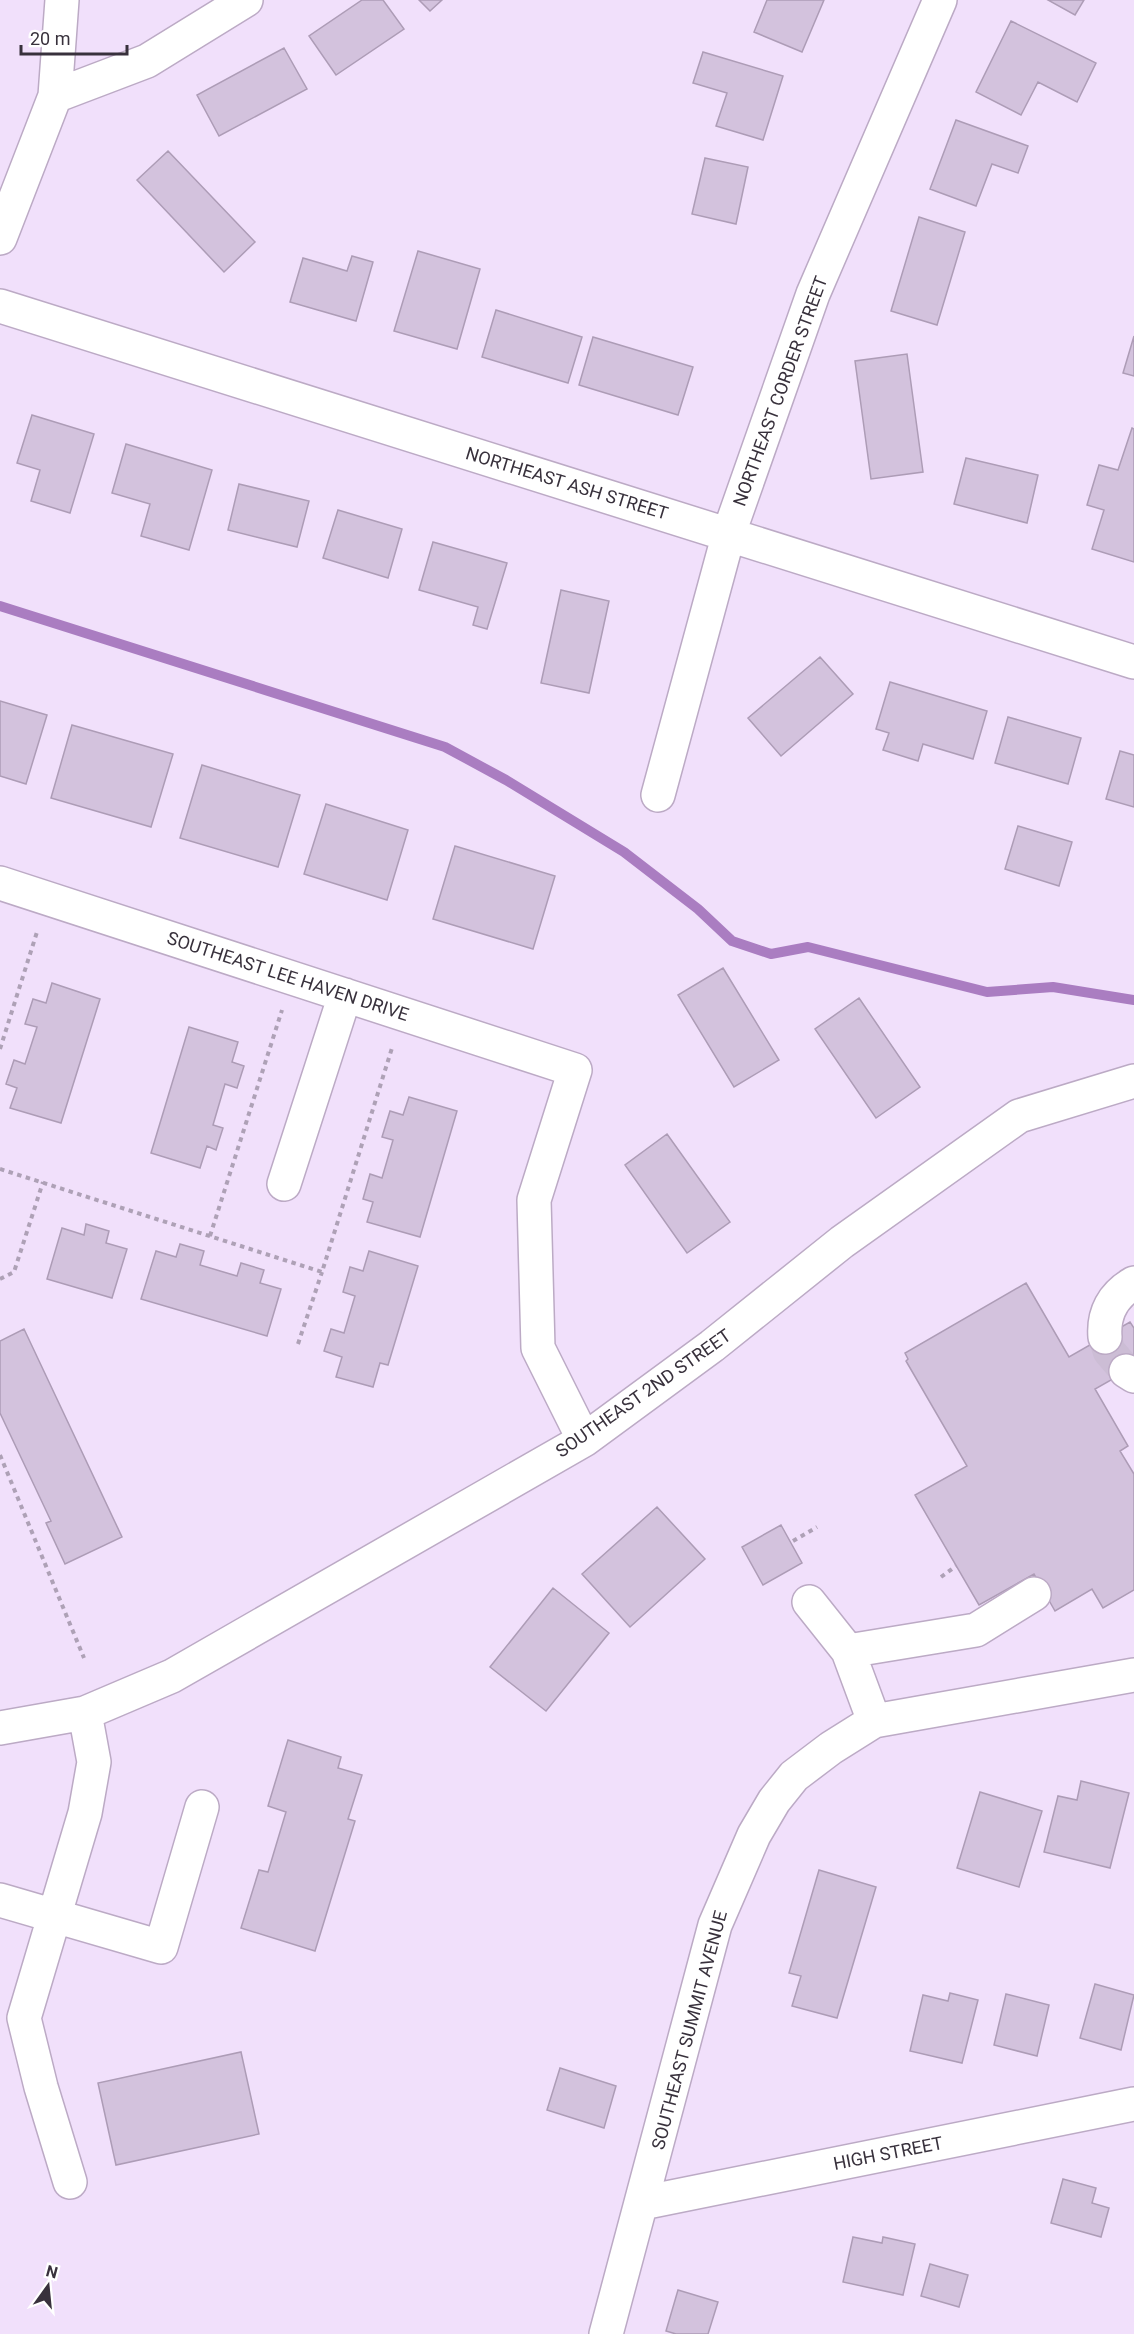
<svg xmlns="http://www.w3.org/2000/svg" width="1134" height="2334" viewBox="0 0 1134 2334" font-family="Roboto,sans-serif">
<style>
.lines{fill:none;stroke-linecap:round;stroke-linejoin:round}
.stream{stroke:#aa7dc1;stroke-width:10}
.building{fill:#d3c2dd;stroke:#ad9cb6;stroke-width:1.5}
.minor-tunnel{stroke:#ccbdd5;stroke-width:33;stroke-dasharray:33 16;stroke-linecap:butt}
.minor-casing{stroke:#bcaac5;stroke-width:36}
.path{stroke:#aea1b6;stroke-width:4;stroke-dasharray:4.5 4.5;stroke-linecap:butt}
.minor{stroke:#fff;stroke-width:33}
.labels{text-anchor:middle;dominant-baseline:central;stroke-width:4.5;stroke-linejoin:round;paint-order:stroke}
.street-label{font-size:18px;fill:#38313c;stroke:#fff}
</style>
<rect width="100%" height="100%" fill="#f1e0fb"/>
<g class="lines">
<!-- stream -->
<path class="stream" d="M0 606 445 747 506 780 624 852 698 909 732 941 771 954 808 947 987 992 1053 987 1134 1000"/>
</g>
<!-- building -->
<path class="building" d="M362 0H383L404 29 336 75 309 36Z
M419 0H442L430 11Z
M767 0H824L802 52 754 32Z
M1048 0H1084L1075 15Z
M1011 21 1096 63 1077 102 1038 82 1021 115 976 92Z
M284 48 307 89 219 136 197 95Z
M703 52 783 76 763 140 716 126 727 93 693 83Z
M956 120 1028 146 1018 173 992 164 976 206 930 189Z
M168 151 255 242 224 272 137 180Z
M705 158 748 167 736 224 692 214Z
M919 217 965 232 937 325 891 311Z
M418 251 480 269 457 349 394 331Z
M352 256 373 262 356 321 290 302 303 258 347 271Z
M496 310 582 337 568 383 482 357Z
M1134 336V376L1123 373Z
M593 337 693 367 678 415 579 385Z
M907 354 923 472 871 479 855 361Z
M32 415 94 434 70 513 31 501 40 470 17 463Z
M1132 428 1134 429V562L1092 549 1104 510 1087 505 1099 465 1118 470Z
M126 444 212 470 189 550 141 536 150 504 112 493Z
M966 458 1038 475 1027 523 954 504Z
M239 484 309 501 297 547 228 530Z
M338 510 402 529 388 578 323 558Z
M433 542 507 563 487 629 473 625 478 607 419 590Z
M561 590 609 601 589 693 541 683Z
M820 657 853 694 781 756 748 718Z
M890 682 987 711 973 759 923 744 918 761 883 750 889 733 876 729Z
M0 701 47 715 26 784 0 776Z
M1008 717 1081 738 1068 784 995 763Z
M72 725 173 754 151 827 51 798Z
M1120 751 1134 755V807L1106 799Z
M202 765 300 795 278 867 180 838Z
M326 804 408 830 387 900 304 874Z
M1018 826 1072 842 1059 886 1005 869Z
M455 846 555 876 533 949 433 919Z
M723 968 779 1060 734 1087 678 995Z
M52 983 100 999 61 1123 10 1108 17 1088 6 1084 14 1060 25 1064 37 1027 25 1024 33 999 46 1003Z
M859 998 920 1087 876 1118 815 1029Z
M189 1027 238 1042 232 1062 244 1066 237 1088 225 1084 213 1125 223 1128 216 1150 207 1146 200 1168 151 1153Z
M409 1097 457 1111 420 1237 367 1222 373 1202 363 1199 370 1174 382 1178 393 1140 382 1137 390 1111 403 1115Z
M667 1134 730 1222 687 1253 625 1165Z
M86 1224 109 1231 106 1243 127 1249 112 1298 47 1279 62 1228 84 1235Z
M180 1244 204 1251 200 1265 237 1276 241 1263 264 1270 260 1283 281 1289 267 1336 141 1299 156 1251 176 1257Z
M369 1251 418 1266 388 1365 380 1363 373 1387 336 1377 342 1357 324 1351 331 1329 344 1333 355 1296 343 1292 350 1267 363 1271Z
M1026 1283 1069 1357 1130 1322 1134 1328V1367L1095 1389 1128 1446 1120 1451 1134 1474V1590L1103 1608 1092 1589 1055 1611 1034 1574 979 1605 915 1495 967 1466 906 1361 908 1359 905 1353Z
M24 1329 122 1537 65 1564 46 1523 51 1521 0 1413V1341Z
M657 1507 705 1559 630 1627 582 1574Z
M781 1525 802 1563 763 1585 742 1547Z
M553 1588 609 1633 546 1711 490 1667Z
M288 1740 341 1757 338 1768 362 1775 348 1819 355 1821 315 1951 241 1928 259 1870 268 1872 286 1812 268 1806Z
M1081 1781 1129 1793 1110 1868 1044 1852 1058 1796 1077 1800Z
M980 1792 1042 1811 1019 1887 957 1868Z
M819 1870 876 1887 837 2018 792 2006 801 1976 789 1973Z
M1095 1984 1134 1995 1121 2050 1080 2038Z
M950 1993 978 2000 962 2063 910 2051 923 1995 948 2001Z
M1006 1994 1049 2005 1037 2056 994 2045Z
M241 2052 259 2134 116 2165 98 2083Z
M560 2068 616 2086 604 2128 547 2110Z
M1063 2179 1096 2188 1092 2203 1109 2208 1101 2237 1051 2223Z
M853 2237 882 2243 883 2237 915 2244 903 2295 843 2282Z
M930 2264 968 2275 959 2307 921 2296Z
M678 2290 718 2302 708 2334H676L666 2331Z"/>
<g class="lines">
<!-- minor-tunnel -->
<path class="minor-tunnel" d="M1105 1337 1109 1351 1126 1371"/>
<!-- minor casing -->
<g class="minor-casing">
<path id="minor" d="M55 96 147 61 246 0
M0 238 55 96 62 0
M0 306 1134 662
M658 795 729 533 813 294 940 0
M0 883 575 1070 534 1200 538 1348 584 1440
M284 1184 345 995
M1105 1337C1103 1313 1113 1295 1134 1283
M1126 1371 1134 1376
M809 1602 848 1651 874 1721
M848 1651 976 1630 1034 1594
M0 1728 85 1713 172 1676 584 1440 712 1346 842 1242 1019 1116 1134 1081
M0 1900 161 1947 202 1807
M70 2182 41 2087 24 2018 85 1813 94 1762 85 1713
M642 2203 1134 2104
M606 2334 715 1925 754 1835 774 1801 794 1776 831 1748 874 1721 1134 1675"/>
</g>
<!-- path -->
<path class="path" d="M0 1049 37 932
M0 1169 322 1272 392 1048
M210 1236 282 1010
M0 1279 14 1272 43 1182
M298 1344 322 1272
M0 1455 84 1658
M793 1541 817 1527
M941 1577 956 1566"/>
<!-- minor -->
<use href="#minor" class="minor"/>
</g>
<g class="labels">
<!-- street labels -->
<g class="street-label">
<text transform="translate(780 391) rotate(-70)">NORTHEAST CORDER STREET</text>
<text transform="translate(567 483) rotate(17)">NORTHEAST ASH STREET</text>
<text transform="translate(288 976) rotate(18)">SOUTHEAST LEE HAVEN DRIVE</text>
<text transform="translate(643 1393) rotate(-35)">SOUTHEAST 2ND STREET</text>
<text transform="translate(689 2030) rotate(-75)">SOUTHEAST SUMMIT AVENUE</text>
<text transform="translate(888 2153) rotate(-11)">HIGH STREET</text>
</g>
</g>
<!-- north arrow -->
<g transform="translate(48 2286) rotate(15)" stroke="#ffffff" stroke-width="4.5" paint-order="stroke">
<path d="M0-4.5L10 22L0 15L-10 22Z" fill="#38313c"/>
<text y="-9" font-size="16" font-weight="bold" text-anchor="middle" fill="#38313c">N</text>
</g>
<!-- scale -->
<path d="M21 45v9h106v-9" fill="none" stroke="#38313c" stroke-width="3"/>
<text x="30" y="45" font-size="18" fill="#38313c" stroke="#ffffff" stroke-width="4.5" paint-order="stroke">20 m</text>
</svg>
